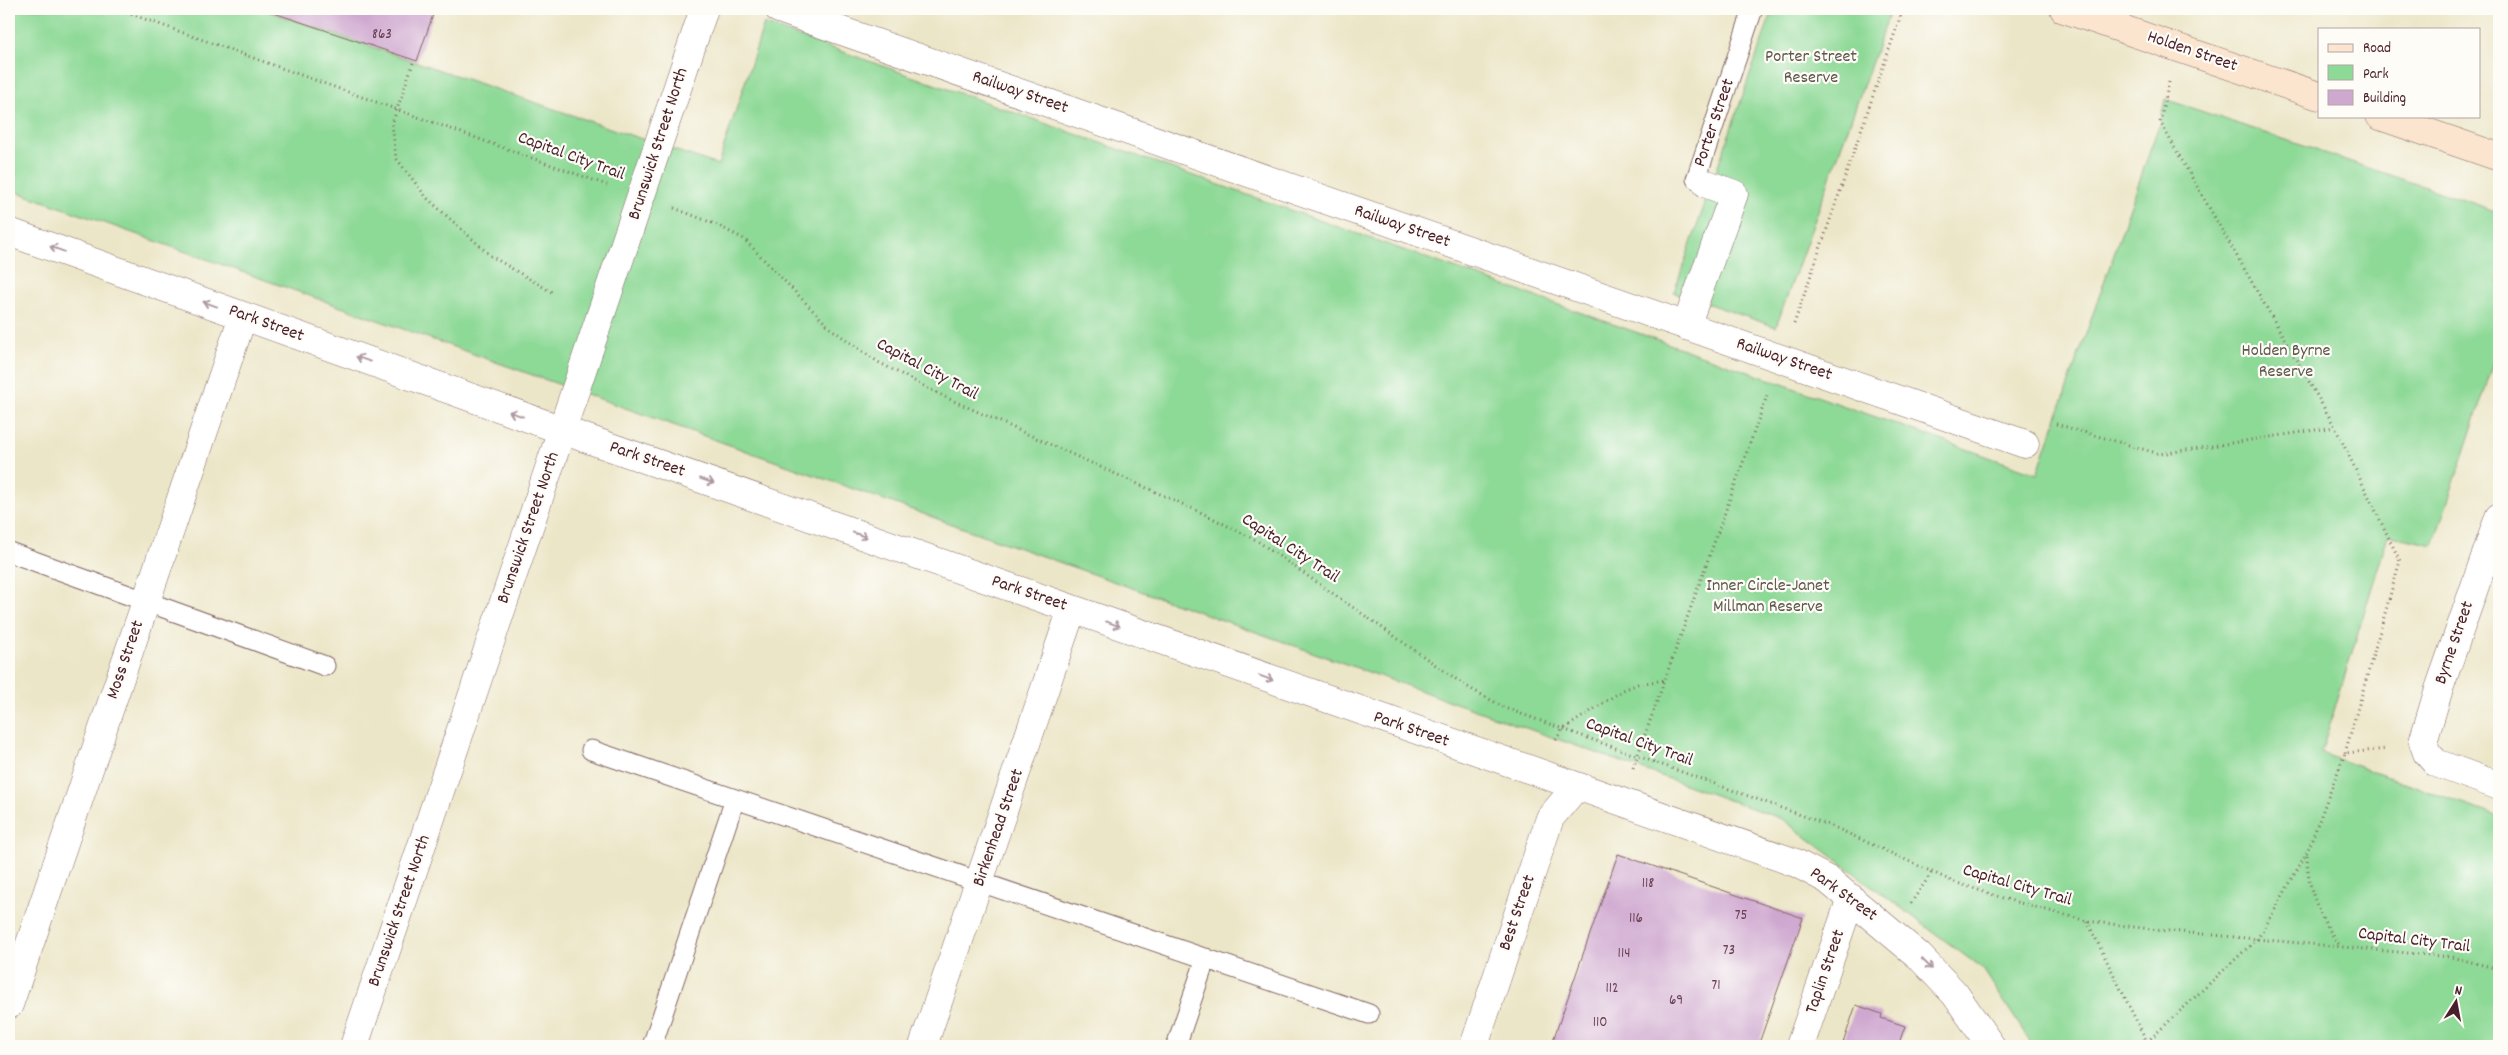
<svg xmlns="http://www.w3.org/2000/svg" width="2508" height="1055" viewBox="0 0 2508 1055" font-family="Dekko,sans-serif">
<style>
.green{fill:#8dd996;stroke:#6c7c60}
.building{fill:#cfa8d0}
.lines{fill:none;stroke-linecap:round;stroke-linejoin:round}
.lane-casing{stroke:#836562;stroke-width:21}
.street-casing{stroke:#836562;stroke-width:29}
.secondary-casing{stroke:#836562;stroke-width:29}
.path{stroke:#836562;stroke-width:3;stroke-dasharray:1 4;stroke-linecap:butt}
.lane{stroke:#fff;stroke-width:19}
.street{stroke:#fff;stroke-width:28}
.secondary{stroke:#fbe5cf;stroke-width:28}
.oneway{stroke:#ae9aa0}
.labels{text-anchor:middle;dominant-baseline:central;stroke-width:4.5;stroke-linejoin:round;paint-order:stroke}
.number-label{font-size:15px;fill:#6b4154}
.street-label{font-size:18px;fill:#4a1f2b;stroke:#fdfcf7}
.park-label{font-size:18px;fill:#5e574b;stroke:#fdfcf7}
</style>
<rect width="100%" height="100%" fill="#fdfcf7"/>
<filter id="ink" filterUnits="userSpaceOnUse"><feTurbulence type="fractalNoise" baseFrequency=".02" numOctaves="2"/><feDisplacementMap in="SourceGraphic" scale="10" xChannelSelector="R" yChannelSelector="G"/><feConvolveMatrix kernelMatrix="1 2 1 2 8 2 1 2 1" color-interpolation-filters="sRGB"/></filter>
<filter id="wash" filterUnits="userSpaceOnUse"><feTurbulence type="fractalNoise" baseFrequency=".0096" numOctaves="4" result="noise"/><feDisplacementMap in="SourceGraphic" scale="20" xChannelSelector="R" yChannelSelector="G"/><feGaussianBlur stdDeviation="1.12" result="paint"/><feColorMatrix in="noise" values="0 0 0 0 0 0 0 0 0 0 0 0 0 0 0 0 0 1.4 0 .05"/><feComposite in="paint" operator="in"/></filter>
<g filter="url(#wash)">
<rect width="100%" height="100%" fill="#ece6c8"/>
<!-- green -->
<path class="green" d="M9 9H261L718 165 764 24 2037 474 2160 122 2165 99 2499 212V347L2433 545 2388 535 2321 753 2499 817V1046H2033L1983 969 1782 819 9 189Z
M1773 9H1891L1776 327 1674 292Z"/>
<g id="blocks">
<!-- building -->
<path class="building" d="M262 9H435L417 61Z
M1618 854 1803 918 1758 1046H1551Z
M1856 1005 1882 1014 1881 1018 1905 1026 1898 1046H1842Z"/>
</g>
</g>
<g filter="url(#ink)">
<use href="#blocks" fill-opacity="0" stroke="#836562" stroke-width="1"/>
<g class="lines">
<!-- lane casing -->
<g class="lane-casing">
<path id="lane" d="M1707 184 1696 179 1753 9
M9 552 325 666
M591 750 1369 1014
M652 1046 735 799
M1176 1046 1206 958"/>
</g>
<!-- street casing -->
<g class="street-casing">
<path id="street" d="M779 9 2025 444
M9 232 562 430 1796 863 1828 880 1919 956 1955 994 1991 1046
M1686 326 1734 194 1707 184
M2499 517 2438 692 2423 742 2427 753 2436 763 2499 786
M9 1005 243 316
M354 1046 704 9
M923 1046 1072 609
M1474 1046 1550 818 1576 787
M1800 1046 1851 898"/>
</g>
<!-- secondary casing -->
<g class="secondary-casing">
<path id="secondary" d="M2064 9 2319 96
M2380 116 2499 157"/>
</g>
<!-- path -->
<path class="path" d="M117 9 607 185
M413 63 392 124 396 158 427 198 491 256 553 293
M2169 82 2160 122 2335 427 2400 561 2345 753
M674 208 715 224 744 239 830 328 878 362 945 397 1200 512 1256 540 1466 686 1505 708 1834 827 1954 882 2009 900 2087 921 2159 930 2451 957 2499 969
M1794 324 1901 15
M2056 424 2160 454 2335 427
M1556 740 1562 730 1623 690 1638 684 1665 680
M1633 768 1768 393
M2307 855C2307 889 2320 919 2340 946
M1911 903 1932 872
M2087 921 2149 1046
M2147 1042 2257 939 2264 929 2307 852 2345 753 2387 749"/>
<!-- lane -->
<use href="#lane" class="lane"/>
<!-- street -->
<use href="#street" class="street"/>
<!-- secondary -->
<use href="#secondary" class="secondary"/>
</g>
<!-- one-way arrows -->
<defs><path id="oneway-shaft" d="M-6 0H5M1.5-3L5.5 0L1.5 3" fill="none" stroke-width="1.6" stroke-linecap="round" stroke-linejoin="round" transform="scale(1.25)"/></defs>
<g class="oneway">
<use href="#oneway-shaft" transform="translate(57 249) rotate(-160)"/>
<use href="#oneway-shaft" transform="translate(210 304) rotate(-160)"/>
<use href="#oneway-shaft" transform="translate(363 359) rotate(-160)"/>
<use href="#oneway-shaft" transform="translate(516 414) rotate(-160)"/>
<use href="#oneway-shaft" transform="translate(707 481) rotate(19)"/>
<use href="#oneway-shaft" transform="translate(860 535) rotate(19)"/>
<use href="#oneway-shaft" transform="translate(1113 624) rotate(20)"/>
<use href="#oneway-shaft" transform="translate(1266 678) rotate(20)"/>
<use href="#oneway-shaft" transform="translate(1927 964) rotate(45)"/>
</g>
</g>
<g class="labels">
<!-- number labels -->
<g class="number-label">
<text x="382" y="35">863</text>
<text x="1648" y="884">118</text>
<text x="1741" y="916">75</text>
<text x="1636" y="919">116</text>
<text x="1729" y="951">73</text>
<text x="1624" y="954">114</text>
<text x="1716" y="986">71</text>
<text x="1612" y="989">112</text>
<text x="1676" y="1001">69</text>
<text x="1600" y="1023">110</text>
</g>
<!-- street labels -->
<g class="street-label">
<text transform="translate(2192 52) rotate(19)">Holden Street</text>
<text transform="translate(1020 93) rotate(19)">Railway Street</text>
<text transform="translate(1715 123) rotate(-71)">Porter Street</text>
<text transform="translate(659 144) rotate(-72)">Brunswick Street North</text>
<text transform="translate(571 157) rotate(20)">Capital City Trail</text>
<text transform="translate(1402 227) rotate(19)">Railway Street</text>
<text transform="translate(266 324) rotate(20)">Park Street</text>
<text transform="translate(1784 360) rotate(19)">Railway Street</text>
<text transform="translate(927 370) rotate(28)">Capital City Trail</text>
<text transform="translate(647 460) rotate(19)">Park Street</text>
<text transform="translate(529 528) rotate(-71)">Brunswick Street North</text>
<text transform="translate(1290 549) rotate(33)">Capital City Trail</text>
<text transform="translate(1029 594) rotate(19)">Park Street</text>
<text transform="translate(2455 643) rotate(-71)">Byrne Street</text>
<text transform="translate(126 660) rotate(-71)">Moss Street</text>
<text transform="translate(1411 730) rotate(19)">Park Street</text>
<text transform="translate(1639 743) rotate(20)">Capital City Trail</text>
<text transform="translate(999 828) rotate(-71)">Birkenhead Street</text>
<text transform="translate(2017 886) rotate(16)">Capital City Trail</text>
<text transform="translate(1843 895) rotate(36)">Park Street</text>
<text transform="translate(400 911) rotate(-71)">Brunswick Street North</text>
<text transform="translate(1518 913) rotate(-71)">Best Street</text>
<text transform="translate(2414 941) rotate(7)">Capital City Trail</text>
<text transform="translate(1826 972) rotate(-71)">Taplin Street</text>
</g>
<!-- park labels -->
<g class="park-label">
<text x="1811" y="57">Porter Street<tspan x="1811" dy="21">Reserve</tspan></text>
<text x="2286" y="351">Holden Byrne<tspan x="2286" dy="21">Reserve</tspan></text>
<text x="1768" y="586">Inner Circle-Janet<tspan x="1768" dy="21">Millman Reserve</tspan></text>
</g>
</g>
<!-- margin -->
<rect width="2508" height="1055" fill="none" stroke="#fdfcf7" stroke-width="30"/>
<!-- legend -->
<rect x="2318" y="28" width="162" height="90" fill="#fdfcf7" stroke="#b5a4a5"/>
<rect x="2328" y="44" width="25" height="8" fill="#fbe5cf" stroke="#b5a4a5"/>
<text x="2363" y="52" font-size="15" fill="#4a1f2b">Road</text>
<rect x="2328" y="65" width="25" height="15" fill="#8dd996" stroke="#b5a4a5"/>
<text x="2363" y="78" font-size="15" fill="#4a1f2b">Park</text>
<rect x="2328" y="90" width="25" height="15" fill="#cfa8d0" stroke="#b5a4a5"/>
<text x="2363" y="102" font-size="15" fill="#4a1f2b">Building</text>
<!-- north arrow -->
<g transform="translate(2456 1002) rotate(11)" stroke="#fdfcf7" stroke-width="4" paint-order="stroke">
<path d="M0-4L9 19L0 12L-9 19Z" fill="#4a1f2b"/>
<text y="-8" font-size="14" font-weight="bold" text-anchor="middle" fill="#4a1f2b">N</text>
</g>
</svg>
